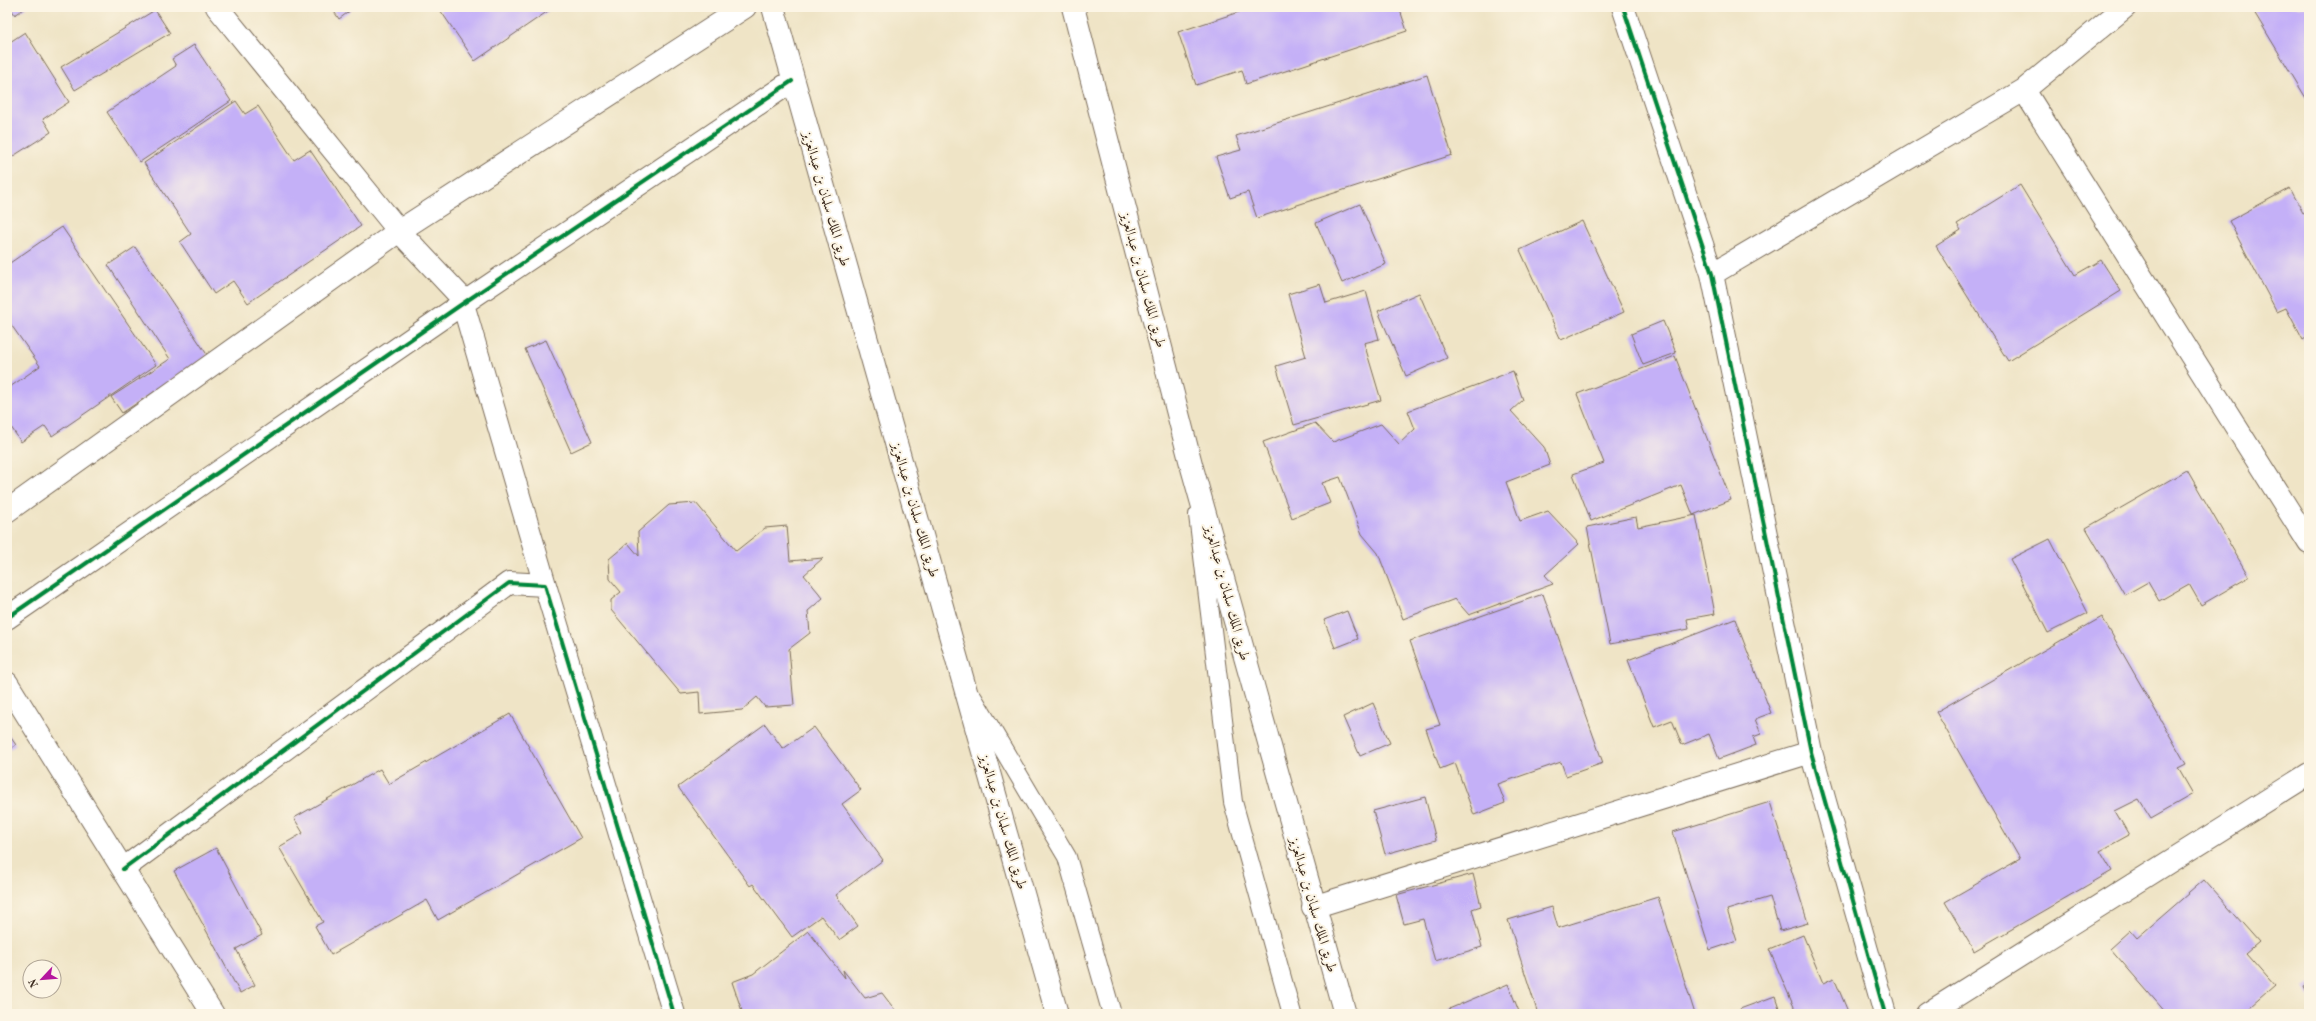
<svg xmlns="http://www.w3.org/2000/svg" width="2316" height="1021" viewBox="0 0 2316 1021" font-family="'Old Standard TT',Amiri,serif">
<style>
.building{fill:#c4b0f7}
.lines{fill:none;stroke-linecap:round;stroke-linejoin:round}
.service-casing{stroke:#7a6b59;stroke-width:20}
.minor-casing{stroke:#7a6b59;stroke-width:24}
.primary-casing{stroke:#7a6b59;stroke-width:24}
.service{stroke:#fff;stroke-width:18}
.minor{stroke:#fff;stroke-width:22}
.primary{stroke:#fff;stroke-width:22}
.cycleway-casing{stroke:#fcf5e5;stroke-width:6}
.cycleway{stroke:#00873e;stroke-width:4}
.labels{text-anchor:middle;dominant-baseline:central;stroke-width:4;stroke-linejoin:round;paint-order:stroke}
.street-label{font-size:14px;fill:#3b2a1e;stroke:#fcf5e5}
</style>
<rect width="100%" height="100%" fill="#fcf5e5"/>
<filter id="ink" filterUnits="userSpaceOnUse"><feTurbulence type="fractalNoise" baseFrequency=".025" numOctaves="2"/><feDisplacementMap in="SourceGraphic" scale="8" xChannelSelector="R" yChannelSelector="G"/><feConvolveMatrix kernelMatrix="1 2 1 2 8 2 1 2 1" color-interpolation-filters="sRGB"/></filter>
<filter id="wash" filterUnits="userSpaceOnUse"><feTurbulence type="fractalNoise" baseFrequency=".012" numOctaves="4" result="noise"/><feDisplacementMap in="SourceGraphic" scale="16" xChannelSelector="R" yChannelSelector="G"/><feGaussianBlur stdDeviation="0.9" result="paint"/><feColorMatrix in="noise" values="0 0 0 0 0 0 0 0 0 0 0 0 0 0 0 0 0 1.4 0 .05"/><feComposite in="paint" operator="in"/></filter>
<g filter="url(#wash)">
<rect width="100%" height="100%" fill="#efe4c6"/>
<g id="blocks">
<!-- building -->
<path class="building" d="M10 7H27L15 15Z
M331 7H355L339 19Z
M438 7H554L475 61Z
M1254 7H1399L1407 31 1246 84 1242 70 1196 85 1178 32Z
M2251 7H2309V103Z
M155 10 170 33 75 90 61 67Z
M25 32 69 102 43 119 51 132 7 160V44Z
M194 45 231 101 140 162 107 112 176 66 172 59Z
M1427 75 1452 155 1257 218 1248 192 1230 198 1216 157 1241 150 1236 136Z
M236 101 245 114 258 106 294 160 310 150 361 226 248 303 233 281 214 294 180 242 191 234 144 163Z
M2020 185 2075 275 2101 260 2121 291 2008 361 1936 246 1961 230 1957 224Z
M2290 188 2303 213 2309 210V336L2303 340 2286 308 2277 312 2229 221Z
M1360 204 1386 264 1342 283 1316 223Z
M1582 221 1624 312 1561 340 1520 250Z
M62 227 156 365 52 436 45 426 21 442 7 421V389L40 366 7 319V265Z
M135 247 208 356 122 413 111 397 170 359 108 265Z
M1320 284 1326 303 1366 291 1379 339 1364 343 1381 400 1294 425 1276 366 1306 357 1288 294Z
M1419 293 1447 358 1406 376 1378 311Z
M1663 321 1676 353 1643 365 1631 334Z
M546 340 592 442 571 452 525 349Z
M1675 356 1731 500 1693 515 1681 485 1591 521 1573 474 1604 463 1577 394Z
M1513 371 1523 400 1511 411 1544 447 1550 465 1506 482 1520 521 1548 511 1579 544 1545 575 1553 584 1469 615 1455 599 1403 619 1378 553 1362 534 1340 477 1322 483 1330 503 1292 518 1263 442 1315 423 1333 442 1381 424 1399 444 1415 429 1408 411Z
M2187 470 2249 577 2201 605 2189 584 2159 601 2148 582 2125 595 2086 528Z
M696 503 736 551 765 528 787 526 790 561 823 558 804 575 823 598 808 611 810 633 789 649 794 705 765 707 757 697 742 710 700 714 699 692 681 694 611 610V600L621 592 610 579 609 559 628 543 639 556 638 532 669 505Z
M1696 515 1715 614 1687 619 1689 629 1610 644 1587 527 1636 517 1638 527Z
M2050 539 2088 613 2048 633 2010 559Z
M1543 594 1603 763 1566 776 1561 762 1498 784 1505 803 1474 815 1455 763 1440 769 1426 729 1440 725 1410 641Z
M1347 611 1358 639 1335 648 1324 620Z
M2102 617 2186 764 2178 768 2193 794 2151 818 2139 799 2115 811 2129 835 2100 851 2112 871 1974 951 1945 902 2020 859 1936 712Z
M1735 619 1771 713 1755 719 1761 734 1753 737 1756 745 1719 759 1709 734 1682 745 1672 720 1654 727 1628 660Z
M1373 703 1390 743 1360 756 1343 717Z
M510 714 581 838 438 920 427 900 331 955 315 926 323 922 279 847 303 833 294 818 380 769 389 784Z
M765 724 783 749 814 727 861 790 842 804 883 860 836 895 858 926 839 940 821 916 792 937 753 884 750 886 678 787Z
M7 732 16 745 7 751Z
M1425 797 1436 840 1385 854 1373 811Z
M1770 802 1808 923 1780 931 1770 897 1727 910 1737 941 1710 950 1673 832Z
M216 848 262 935 236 949 255 985 240 993 174 871Z
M1473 874 1481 906 1472 909 1482 947 1435 961 1423 919 1404 924 1396 895Z
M2204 880 2259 942 2246 953 2275 986 2243 1014H2167L2110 948 2130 930 2137 938Z
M1658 897 1695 1014H1538L1508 920 1552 907 1558 928Z
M808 931 845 978 843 970 865 998 882 993 898 1014H743L732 982 753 974Z
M1803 935 1823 983 1834 978 1849 1014H1797L1769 949Z
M2309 982V998L2303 986Z
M1508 984 1520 1014H1451L1449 1009Z
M1775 996 1781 1014H1741L1740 1009Z"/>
</g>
</g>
<g filter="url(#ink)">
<use href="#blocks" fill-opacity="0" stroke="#7a6b59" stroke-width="1"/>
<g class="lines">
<!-- service casing -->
<g class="service-casing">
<path id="service" d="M1198 515 1233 802 1292 1014
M973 698 1067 857 1112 1014"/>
</g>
<!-- minor casing -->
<g class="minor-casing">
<path id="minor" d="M217 7 399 231 461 297 545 585
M1623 7 1712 274 1811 752 1885 1014
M2024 90 2125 7
M1712 274 2024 90 2309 543
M7 511 399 231 745 7
M7 618 462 304 792 81
M7 683 213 1014
M123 869 509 583 545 585 674 1014
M1313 907 1811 752
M1927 1014 2309 774"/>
</g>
<!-- primary casing -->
<g class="primary-casing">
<path id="primary" d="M773 7 1057 1014
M1073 7 1191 464 1345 1014"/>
</g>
<!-- service -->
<use href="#service" class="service"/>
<!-- minor -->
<use href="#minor" class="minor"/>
<!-- primary -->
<use href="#primary" class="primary"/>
<!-- cycleway casing -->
<g class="cycleway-casing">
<path id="cycleway" d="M1623 7 1712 274 1811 752 1885 1014
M7 618 462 304 792 81
M123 869 509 583 545 585 674 1014"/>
</g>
<!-- cycleway -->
<use href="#cycleway" class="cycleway"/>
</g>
</g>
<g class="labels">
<!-- street labels -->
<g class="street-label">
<text transform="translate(826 199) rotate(74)">طريق الملك سلمان بن عبدالعزيز</text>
<text transform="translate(1143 280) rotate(75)">طريق الملك سلمان بن عبدالعزيز</text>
<text transform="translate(915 510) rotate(74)">طريق الملك سلمان بن عبدالعزيز</text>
<text transform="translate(1227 593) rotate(75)">طريق الملك سلمان بن عبدالعزيز</text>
<text transform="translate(1003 822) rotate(74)">طريق الملك سلمان بن عبدالعزيز</text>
<text transform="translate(1313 905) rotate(74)">طريق الملك سلمان بن عبدالعزيز</text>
</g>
</g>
<!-- margin -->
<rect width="2316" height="1021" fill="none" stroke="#fcf5e5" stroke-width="24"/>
<!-- north arrow -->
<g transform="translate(42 979) rotate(244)"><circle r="19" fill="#fcf5e5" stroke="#afa495"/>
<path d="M0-3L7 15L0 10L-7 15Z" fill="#b5179e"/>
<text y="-6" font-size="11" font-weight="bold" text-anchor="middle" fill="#3b2a1e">N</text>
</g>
</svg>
